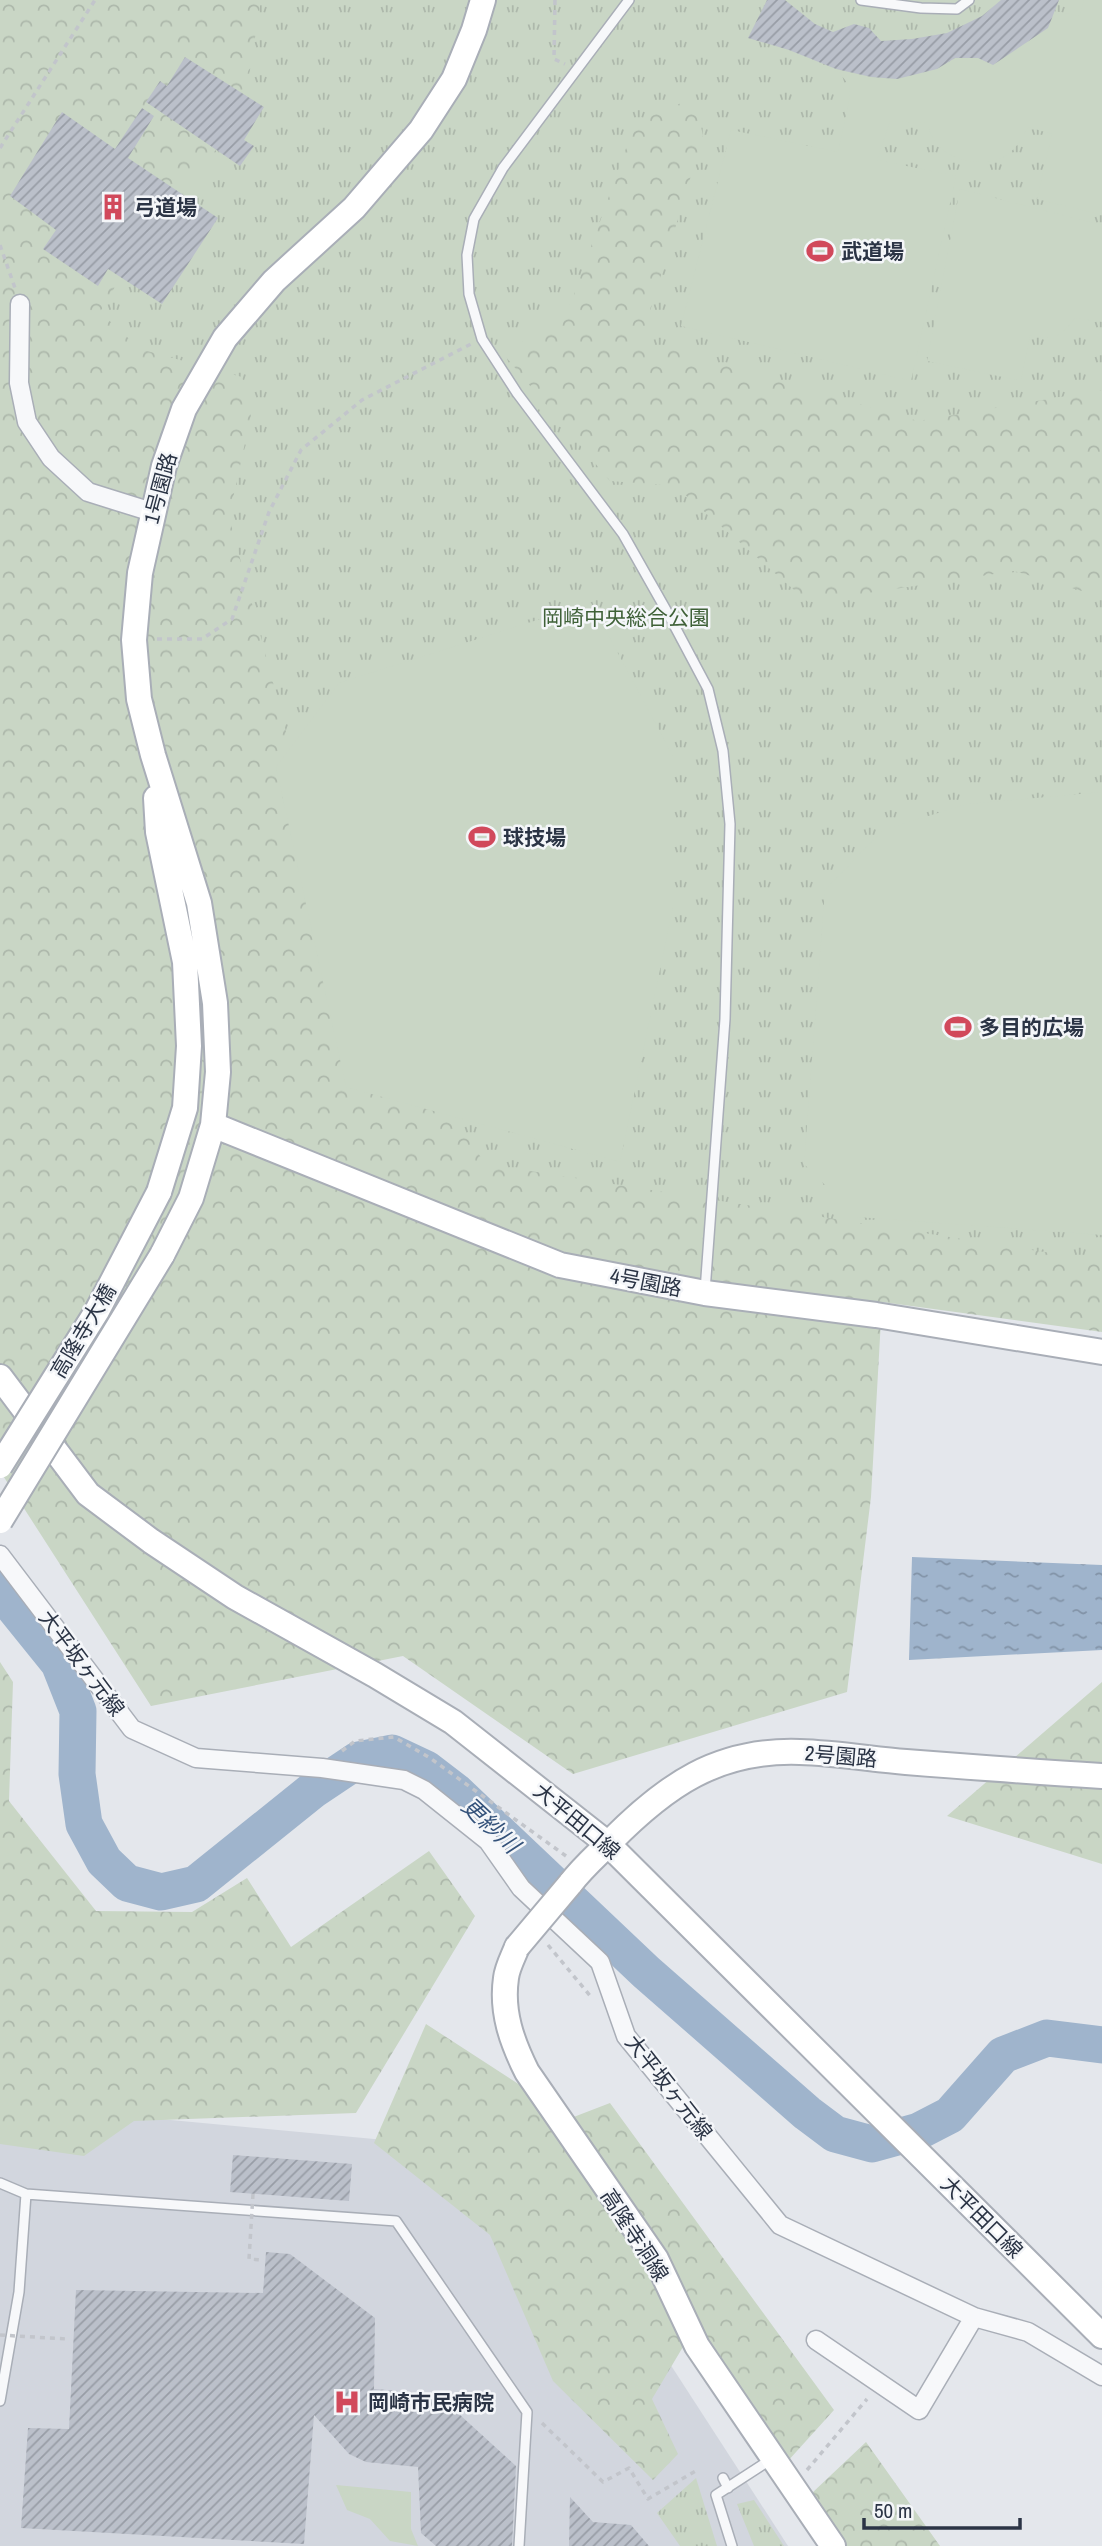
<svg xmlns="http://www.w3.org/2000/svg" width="1102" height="2546" viewBox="0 0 1102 2546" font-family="'Archivo Narrow','Noto Sans JP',sans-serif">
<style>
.built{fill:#d2d6de}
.grass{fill:url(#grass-tufts)}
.forest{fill:url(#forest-crowns)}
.garden{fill:#c9d6c5}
.water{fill:url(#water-ripples)}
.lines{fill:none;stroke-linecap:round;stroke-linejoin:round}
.river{stroke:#9fb4cc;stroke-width:37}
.building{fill:url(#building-hatch)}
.lane-casing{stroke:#a9aeb7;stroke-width:12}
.street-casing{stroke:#a9aeb7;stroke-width:21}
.secondary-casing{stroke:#a9aeb7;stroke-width:28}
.path{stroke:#c2c5cb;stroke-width:3.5;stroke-dasharray:5 5;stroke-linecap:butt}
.lane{stroke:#f7f8fa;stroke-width:9}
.street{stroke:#f7f8fa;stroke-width:18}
.secondary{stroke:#fff;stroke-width:24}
.secondary-bridge-casing{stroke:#a9aeb7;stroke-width:28;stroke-linecap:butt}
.path-bridge{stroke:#c2c5cb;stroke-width:3.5;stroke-dasharray:5 5;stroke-linecap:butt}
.secondary-bridge{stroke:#fff;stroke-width:24}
.labels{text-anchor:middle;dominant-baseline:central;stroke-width:5;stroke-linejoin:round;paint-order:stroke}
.poi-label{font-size:21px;font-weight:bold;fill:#2b3445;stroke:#f4f6f9;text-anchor:start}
.street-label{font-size:21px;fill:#2b3445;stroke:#f4f6f9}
.park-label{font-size:21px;fill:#3f6138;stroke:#f4f6f9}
.water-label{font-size:23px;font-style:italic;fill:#34527a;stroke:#f4f6f9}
</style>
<defs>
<pattern id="grass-tufts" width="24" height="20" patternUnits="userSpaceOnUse" patternTransform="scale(1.75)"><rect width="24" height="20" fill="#c9d6c5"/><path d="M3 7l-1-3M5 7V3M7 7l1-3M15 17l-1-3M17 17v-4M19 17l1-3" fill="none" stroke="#adb8ab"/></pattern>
<pattern id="forest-crowns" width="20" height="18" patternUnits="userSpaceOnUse" patternTransform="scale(1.75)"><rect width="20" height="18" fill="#c9d6c5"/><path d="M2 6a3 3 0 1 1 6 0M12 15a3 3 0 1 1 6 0" fill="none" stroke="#adb8ab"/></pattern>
<pattern id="water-ripples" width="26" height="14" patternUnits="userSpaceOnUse" patternTransform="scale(1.75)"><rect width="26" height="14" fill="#9fb4cc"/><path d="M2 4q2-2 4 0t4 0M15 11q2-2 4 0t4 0" fill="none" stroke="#8293a7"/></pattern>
<pattern id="building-hatch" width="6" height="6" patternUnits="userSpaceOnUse" patternTransform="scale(1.75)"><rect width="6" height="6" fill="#bbc0ca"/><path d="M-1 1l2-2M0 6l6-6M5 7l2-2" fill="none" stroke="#989da6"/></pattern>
</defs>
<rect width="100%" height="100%" fill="#e4e7ec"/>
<!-- built -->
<path class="built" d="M0 2104 534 2154 788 2546H0Z"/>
<!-- grass -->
<path class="grass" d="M55 0H1102V1327L293 1130 0 89Z
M696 2478 717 2546H680L657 2513Z
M754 2500 784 2546H754L737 2504Z"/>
<!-- forest -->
<path class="forest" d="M0 0H261L246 95 206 167 143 240 100 312 140 349 242 377 251 415 229 517 339 931 485 1164 1102 1261V1332L882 1302 871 1497 847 1692 573 1774 403 1656 151 1706 0 1471Z
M695 97 703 136 641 341 918 421 1102 390V597L1014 571 808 602 675 486 610 481 505 356 571 303 635 123Z
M0 1662 13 1682 9 1801 96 1911 192 1912 247 1878 291 1947 429 1851 475 1916 356 2113 134 2121 84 2156 0 2144Z
M1102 1682V1864L947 1816Z
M426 2024 571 2118 610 2103 834 2410 787 2462 693 2330 652 2399 678 2454 653 2480 553 2381 490 2235 374 2143Z
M866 2442 940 2546H846L812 2493Z"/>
<!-- garden -->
<path class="garden" d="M1084 0H1102V215L1037 199 1052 134 1028 127C1022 137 1018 147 1008 154 989 169 951 162 936 143 932 137 929 129 926 123L890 121 877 160 956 176 911 381 681 326 731 130 838 152 849 101 850 86 836 69H937L955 58H978L993 64 1047 28 1054 11 1080 16Z
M960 189 1102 225V322L1075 318C1059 338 1055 340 1030 335L1021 381 927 361Z
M591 603 673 756V907L620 1162 346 1087 276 767 339 683Z
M1102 792V1235L857 1217 804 1164 825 890 883 830 967 804Z
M336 2485 411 2492V2529L418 2546 390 2541 370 2519 347 2510Z"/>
<!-- water -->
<path class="water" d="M912 1557 1102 1565V1650L909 1660Z"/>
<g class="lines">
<!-- river -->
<path class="river" d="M0 1590 59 1663 78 1711 77 1774 84 1824 104 1861 127 1883 161 1892 196 1884 313 1790 358 1760 392 1753 426 1769 456 1792 646 1972 807 2113 835 2134 872 2144 919 2131 950 2115 1003 2055 1047 2038 1102 2045"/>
</g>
<!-- building -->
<path class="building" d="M767 0H785L815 24 833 32 854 24 869 28 881 41 912 39 947 33 982 16 1001 0H1059L1048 28 993 65 978 58H955L937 69 897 79 871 77 836 69 789 50 748 38Z
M185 57 264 107 244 140 254 146 240 166 146 102 160 81 167 86Z
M142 108 154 116 128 158 218 218 162 304 108 269 98 286 43 249 56 230 10 196 62 112 115 149Z
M233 2155 352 2164 349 2201 230 2192Z
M266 2252 290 2254 375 2318 374 2389 437 2394 516 2466 512 2546H436L421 2533 418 2467 366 2462 349 2454 314 2415 304 2544 21 2528 28 2428 69 2429 76 2290 263 2293Z
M570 2497 593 2522 631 2525 649 2546H569Z"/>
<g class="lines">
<!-- lane casing -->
<g class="lane-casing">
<path id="lane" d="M629 0 503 168 474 219 467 255 469 294 482 339 517 393 623 534 666 610 708 689 723 751 730 824 725 1019 705 1291
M861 0 921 8 957 9 969 0
M0 2183 26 2194 396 2221 527 2412 519 2546
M0 2401 19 2292 26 2194
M723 2478 728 2488
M732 2546 716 2495 770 2460"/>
</g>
<!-- street casing -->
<g class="street-casing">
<path id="street" d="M20 304 19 383 27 422 51 458 88 492 152 512
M0 1555 132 1729 196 1758 322 1768 404 1780 424 1790 488 1841 521 1888 600 1962 626 2036 780 2225 974 2317 1028 2332 1102 2376
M816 2340 919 2410 974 2317"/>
</g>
<!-- secondary casing -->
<g class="secondary-casing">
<path id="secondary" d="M156 798 158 832 185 962 189 1046 185 1108 159 1192
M213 1125 560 1265 705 1293 876 1315 1102 1352
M162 1255 191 1198 213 1125 218 1072 215 1003 199 903 153 755 139 699 134 640 140 573 164 466 184 409 225 338 274 281 354 208 421 130 454 79 474 30 483 0
M0 1377 88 1494 151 1541 235 1597 375 1675 453 1722 608 1844 1102 2336
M570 1884C582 1868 596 1856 610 1842 665 1786 717 1749 800 1752 835 1753 871 1759 906 1762 971 1767 1037 1772 1102 1776
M517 1947C513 1957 507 1968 506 1978 501 2012 512 2042 527 2072L656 2259 697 2346 833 2546"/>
</g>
<!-- path -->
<path class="path" d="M555 0 554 59 565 64
M0 148 95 0
M0 245 15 288
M157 639H202L232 619 269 512 301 450 362 400 471 344
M342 1751 355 1741 394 1737 430 1758 566 1856
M548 1945 592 1998
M542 2423 603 2482 629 2468 648 2499 699 2469
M807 2470 867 2399"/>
<!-- lane -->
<use href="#lane" class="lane"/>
<!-- street -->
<use href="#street" class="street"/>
<!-- secondary -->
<use href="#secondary" class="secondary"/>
<!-- secondary-bridge casing -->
<g class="secondary-bridge-casing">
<path id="secondary-bridge" d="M0 1466 97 1311 159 1192
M0 1521 162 1255
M517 1947 570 1884"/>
</g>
<!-- path-bridge -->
<path class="path-bridge" d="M253 2194 249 2259 262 2260
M0 2335 67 2339"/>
<!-- secondary-bridge -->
<use href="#secondary-bridge" class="secondary-bridge"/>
</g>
<!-- icons -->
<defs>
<g id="building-bare" transform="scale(2.1)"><path d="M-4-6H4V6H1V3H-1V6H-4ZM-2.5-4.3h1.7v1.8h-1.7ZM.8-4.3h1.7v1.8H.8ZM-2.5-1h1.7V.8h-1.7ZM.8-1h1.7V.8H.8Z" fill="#d1495b" stroke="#f4f6f9" stroke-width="2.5" paint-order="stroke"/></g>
<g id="stadium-bare" transform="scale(2.1)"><path d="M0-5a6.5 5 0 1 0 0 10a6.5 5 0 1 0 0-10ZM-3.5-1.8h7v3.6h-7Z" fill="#d1495b" stroke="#f4f6f9" stroke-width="2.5" paint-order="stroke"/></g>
<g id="hospital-bare" transform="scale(2.1)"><path d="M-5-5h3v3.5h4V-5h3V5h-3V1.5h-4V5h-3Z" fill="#d1495b" stroke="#f4f6f9" stroke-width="2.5" paint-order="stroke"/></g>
</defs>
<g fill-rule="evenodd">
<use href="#building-bare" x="113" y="207"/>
<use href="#stadium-bare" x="820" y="251"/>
<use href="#stadium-bare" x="482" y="837"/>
<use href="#stadium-bare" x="958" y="1027"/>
<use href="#hospital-bare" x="347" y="2402"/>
</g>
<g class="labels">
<!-- poi labels -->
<g class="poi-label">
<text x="134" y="207">弓道場</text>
<text x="841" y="251">武道場</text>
<text x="503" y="837">球技場</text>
<text x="979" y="1027">多目的広場</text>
<text x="368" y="2402">岡崎市民病院</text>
</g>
<!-- street labels -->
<g class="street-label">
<text transform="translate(160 488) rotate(-75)">1号園路</text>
<text transform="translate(646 1282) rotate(11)">4号園路</text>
<text transform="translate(83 1331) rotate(-59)">高隆寺大橋</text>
<text transform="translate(82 1663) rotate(53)">大平坂ヶ元線</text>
<text transform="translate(841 1756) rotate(5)">2号園路</text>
<text transform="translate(577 1821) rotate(40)">大平田口線</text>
<text transform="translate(669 2087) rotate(52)">大平坂ヶ元線</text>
<text transform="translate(982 2217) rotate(45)">大平田口線</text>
<text transform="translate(635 2235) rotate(57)">高隆寺洞線</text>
</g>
<!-- park labels -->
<g class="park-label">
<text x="626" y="617">岡崎中央総合公園</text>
</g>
<!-- water labels -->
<g class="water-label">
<text transform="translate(491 1825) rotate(43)">更紗川</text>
</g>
</g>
<!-- scale -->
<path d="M864 2518v10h156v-10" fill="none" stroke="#2b3445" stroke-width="3.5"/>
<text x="874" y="2518" font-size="21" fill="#2b3445" stroke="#f4f6f9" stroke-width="5" paint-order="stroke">50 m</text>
</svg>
